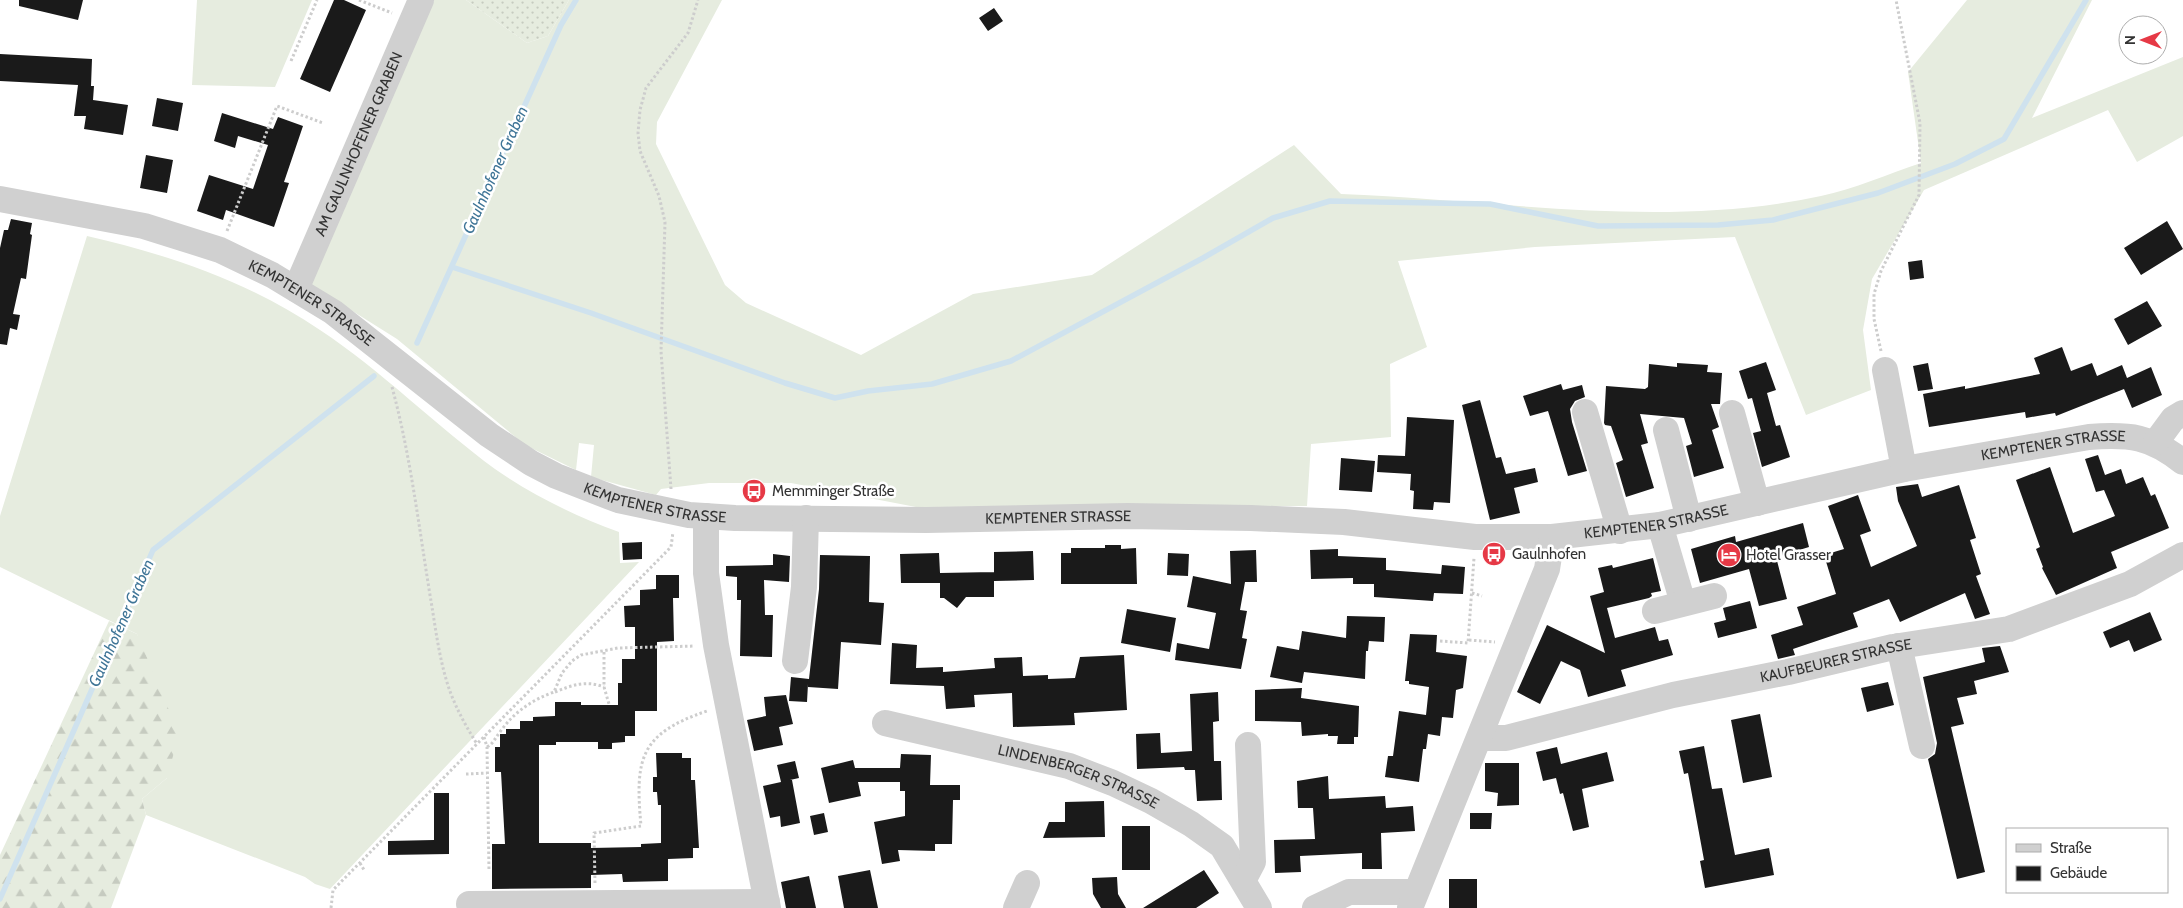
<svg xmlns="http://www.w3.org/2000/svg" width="2183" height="908" viewBox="0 0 2183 908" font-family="Cabin,sans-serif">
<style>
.grass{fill:#e6ecdf}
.forest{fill:url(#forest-firs)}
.park{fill:url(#park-dots)}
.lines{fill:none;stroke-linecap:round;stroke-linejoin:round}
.stream{stroke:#cfe2ee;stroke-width:5.5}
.building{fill:#1a1a1a}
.path{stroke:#cdcdcd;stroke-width:3;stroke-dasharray:2.5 2.5;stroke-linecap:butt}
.minor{stroke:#d0d0d0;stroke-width:26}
.labels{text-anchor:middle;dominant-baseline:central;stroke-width:5;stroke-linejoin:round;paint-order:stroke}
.street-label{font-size:15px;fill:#333;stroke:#fff}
.poi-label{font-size:15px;fill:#333;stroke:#fff;text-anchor:start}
.water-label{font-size:16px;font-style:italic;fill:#3f7597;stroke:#fff}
</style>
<defs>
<pattern id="forest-firs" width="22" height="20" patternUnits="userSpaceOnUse" patternTransform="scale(1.25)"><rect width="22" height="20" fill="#e6ecdf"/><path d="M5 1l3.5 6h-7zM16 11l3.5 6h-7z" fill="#c6cbc0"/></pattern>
<pattern id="park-dots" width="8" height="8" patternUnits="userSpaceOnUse" patternTransform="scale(1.25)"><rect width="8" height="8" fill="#e6ecdf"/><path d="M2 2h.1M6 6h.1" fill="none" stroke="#c6cbc0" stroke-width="1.8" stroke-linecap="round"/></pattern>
</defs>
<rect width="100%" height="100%" fill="#fff"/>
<!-- grass -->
<path class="grass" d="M197 0H312L275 87 192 85Z
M434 0H466L527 43 548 36 569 0H722L657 122 656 144 725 285 746 303 861 355 973 294 1092 275 1294 145 1341 194C1500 200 1663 230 1821 196 1854 189 1888 174 1921 163L1908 72 1967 0H2092L2032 118 2183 57V136L2137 162 2108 110 1924 190 1872 279 1863 330 1871 390 1806 415 1735 237 1535 247 1398 261 1427 347 1390 364 1391 437 1311 444 1307 506 916 507 791 483H709L661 489 656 495 591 477 594 445 579 443 576 470 525 445 397 339 311 285Z
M87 236C170 255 249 282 320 330 382 371 435 425 495 469 532 495 577 517 619 532L620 563 639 562 330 889 315 884 305 877 146 815 142 799 167 778 137 634 0 567V516Z"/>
<!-- forest -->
<path class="forest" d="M109 621 137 634 179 734 167 778 142 799 146 815 111 908H0V855Z"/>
<!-- park -->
<path class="park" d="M466 0H569L548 36 527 43Z"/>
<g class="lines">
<!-- stream -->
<path class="stream" d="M1377 202 1490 204 1598 226 1718 225 1773 220 1878 193 1955 164 2004 139 2086 0
M452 267 591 313 785 383 835 398 868 391 932 384 1011 361 1203 258 1273 218 1330 201 1379 202
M417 343 561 25 576 0
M0 899 153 550 374 376"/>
</g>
<!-- building -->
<path class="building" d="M19 0H83L78 20 19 6Z
M334 0H344L366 10 330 92 300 79Z
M994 8 1003 21 988 31 979 18Z
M0 54 92 59 91 86H94L93 100 128 105 123 135 84 129 86 116H74L78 85 0 81Z
M157 98 183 103 178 131 152 126Z
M222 113 273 129 278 117 303 126 284 182 289 183 274 227 226 210 223 220 197 211 209 175 253 189 268 145 238 136 235 148 214 141Z
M146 155 173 160 167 193 140 188Z
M11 219 32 223 30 234 32 235 26 279 21 278 13 314 20 315 17 330 10 328 7 345 0 344V248L4 230H8Z
M2167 221 2183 249 2141 275 2124 248Z
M1922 260 1924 278 1910 280 1908 262Z
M2147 301 2162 326 2128 345 2114 319Z
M2062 347 2071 371 2092 363 2097 376 2122 365 2127 378 2151 367 2162 395 2132 408 2124 389 2056 416 2055 413 2026 418 2025 412 1929 427 1923 394 1965 386V389L2040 374 2034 358Z
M1766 362 1776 390 1767 393 1776 426 1780 425 1790 457 1762 467 1753 433 1761 431 1752 398 1748 399 1739 371Z
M1677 363 1708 365 1707 372 1722 373 1720 404H1711L1719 427 1712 430 1724 468 1694 477 1686 446 1692 444 1684 418 1640 414 1648 443 1641 445 1654 488 1626 497 1616 463 1623 460 1611 426 1605 425 1604 423 1606 386 1645 389 1648 387 1649 364 1677 367Z
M1928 363 1933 389 1918 391 1913 366Z
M1561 384 1563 390 1582 385 1585 397 1575 401 1570 409 1572 422 1587 471 1568 476 1548 411 1530 416 1523 396Z
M1480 400 1496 458 1501 457 1506 474 1535 468 1538 482 1514 488 1520 513 1490 520 1462 405Z
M1407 417 1454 420 1450 503 1434 502 1433 510 1413 509 1414 491 1410 490 1411 474 1377 472 1378 455 1405 456Z
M2098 455 2105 475 2121 469 2126 484 2143 477 2151 496 2155 494 2169 528 2111 552 2117 568 2056 595 2042 568 2043 567 2036 549 2040 547 2016 480 2050 467 2073 533 2115 516 2104 490 2096 492 2085 459Z
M1341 458 1375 461 1372 492 1339 490Z
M1918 484 1922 497 1959 485 1976 538 1970 540 1981 574 1976 576 1990 614 1975 619 1965 593 1900 622 1889 599 1853 613 1858 627 1793 649 1795 655 1778 659 1771 635 1803 625 1797 607 1836 594 1824 555 1844 549 1828 506 1858 495 1871 531 1860 535 1871 567 1917 546 1898 501 1896 487Z
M1803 523 1809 547 1776 557 1787 599 1759 606 1749 569 1700 583 1691 549 1735 536 1736 542Z
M642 542V559L623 560 622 543Z
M1105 545H1121V549L1136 548 1137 584H1061V553H1071V548H1105Z
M1338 549V556L1386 558V570L1441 574 1442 565 1465 567 1463 594 1434 593 1433 601 1374 597V584H1353V578L1311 579 1310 550Z
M1256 550 1257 582H1245L1240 610 1247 611 1242 638 1247 639 1241 669 1175 660 1177 643 1209 649 1216 613 1187 607 1193 576 1231 584 1230 551Z
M1033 551 1034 580 994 581V552Z
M939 553 940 573 994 572V597H966L957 608 944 598H940V583H901L900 554Z
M1168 553 1189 554 1188 576 1167 575Z
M773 554 790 556 789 582 764 580 765 615H773L772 657 740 656 741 600H737V577L726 576V566L773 565Z
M820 555 870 556 869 602 884 603 881 645 841 642 838 689 808 687V684L807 702 789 701 791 677 809 679 819 589Z
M1653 558 1661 591 1651 593 1652 596 1649 598 1607 608 1615 638 1655 627 1659 641 1668 639 1673 655 1621 670 1626 686 1588 697 1580 670 1561 661 1540 704 1517 692 1547 625 1605 653 1590 596 1604 592 1598 568 1612 565 1613 568Z
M656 575H679V598H673L674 641 657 642V711H635V736H625V742L612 743V749H598V742H556V745H539V843H591V848L641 847V844L661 843V805H658L657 792H653V777H657L656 753H682V758H691V780H695L699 848H693V858L668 859V881L623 882 622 874 591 875V888L492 889V844H505L501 772H495V747H500V734H506V729H520V721H533V717L555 716V702H581V705H618V683H622V659H635V627H625L624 606 640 605V590L656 589Z
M1750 601 1757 628 1718 638 1714 623 1726 620 1723 608Z
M1127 609 1176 618 1170 652 1121 643Z
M2150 612 2162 640 2134 652 2129 640 2110 648 2103 632Z
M1347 616 1385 617 1384 642 1369 641 1368 651H1366L1365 679 1304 672 1302 683 1270 677 1277 646 1299 650 1302 631 1346 638Z
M1410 634 1437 635 1436 652 1467 656 1463 688 1456 690 1453 718 1442 717 1440 736 1428 734 1426 749H1423L1419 782 1385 777 1388 756H1393L1399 711 1426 715 1429 687 1409 684V681H1405Z
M892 643 917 645 916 668 943 667V672L995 668 994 658 1022 657 1023 676 1048 675V679L1075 678 1080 657 1124 655 1127 710 1074 713 1075 725 1013 727 1012 693 974 695 975 707 946 709 944 686 890 684Z
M2000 646 2009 672 1974 681 1977 694 1957 698 1964 724 1951 727 1985 872 1957 879 1928 759 1935 754 1937 743 1923 677 1985 662 1982 648Z
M1888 682 1894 705 1867 712 1861 688Z
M1302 688 1301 698 1359 706 1358 737H1354V744H1337L1338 736H1328V734L1302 736 1301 722 1255 721V690Z
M1218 692 1219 721 1213 722 1214 761H1221L1222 800 1197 801 1195 770H1185L1184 767 1137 769 1136 734 1160 733 1161 753 1192 751 1190 694Z
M786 695 793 724 779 727 783 745 754 751 747 720 766 716 764 697Z
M1760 714 1772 777 1743 783 1731 720Z
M1704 746 1712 789 1722 788 1735 855 1769 848 1774 875 1705 888 1700 861 1704 860 1688 773 1684 774 1679 751Z
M1557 747 1561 764 1607 752 1614 781 1582 789 1589 827 1573 831 1563 793 1560 794 1556 778 1543 781 1536 752Z
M901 754 931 755 930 785H960V800H953L952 844H935V851L898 850 900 861 882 864 874 822 905 816V791H900V782H858L861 796 829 803 821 768 853 760 855 768H900Z
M795 761 799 778 790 780H792L800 823 781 827 780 816 770 818 763 786 781 782 777 765Z
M1485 763H1519V805L1497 806 1498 793 1485 791Z
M1328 776 1329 799 1385 796 1386 808 1413 806 1415 831 1381 833 1382 869H1362V853L1300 856 1301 872 1275 873 1274 840 1315 839 1313 808H1298L1297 781Z
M434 793H449V854L388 855V841L434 840Z
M1104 801 1105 837 1043 838 1049 822H1065V802Z
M824 813 828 832 814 835 810 816Z
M1470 813H1492L1491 829H1470Z
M1122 826H1150V870H1122Z
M870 870 878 908H844L838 876Z
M1204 870 1219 893 1196 908H1143Z
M809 876 816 908H786L781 882Z
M1117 877 1118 894 1126 908H1101L1093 894 1092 878Z
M1449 879H1477V908H1449Z"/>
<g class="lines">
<!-- path -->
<path class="path" d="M359 0 392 13
M291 61 317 0
M227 231 277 106 323 123
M1881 351 1874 319V294L1881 271 1919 195 1920 123 1896 0
M392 387C411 457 419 529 431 601 436 631 440 665 451 694 458 712 467 728 477 744
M671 489 661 351 665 222 659 196 640 151 638 133 640 110 646 88 688 33 698 0
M1472 593 1482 596
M1469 640 1495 642
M1440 641 1468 643 1474 558
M604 652V687L609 704
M555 692C572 685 586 680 604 687
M484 737 487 747 489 871
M487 747C494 743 495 738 500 732 514 712 532 700 554 692L562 673 572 661 581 655 618 648 695 646
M466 774 487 773
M360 863 364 870
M595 883 594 833 641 826C635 759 639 734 707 711
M331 908 333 890 671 547 673 532"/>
<!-- minor -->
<g class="minor">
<path id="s1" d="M0 199 144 226 220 250 272 275 333 312 489 435 531 463 556 476 618 500 689 515 735 518 926 520 1127 516 1251 518 1344 522 1475 537H1552L1660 525 1904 469 2089 437C2130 434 2150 436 2183 462"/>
<path id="s2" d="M296 289 421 0"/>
<path d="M1885 370 1904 469"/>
<path d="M1585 412 1620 531"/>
<path d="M1732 413 1757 503"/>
<path d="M1666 430 1689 519"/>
<path d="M2156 442 2173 419 2183 413"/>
<path d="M706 516V573L716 645 768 908"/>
<path d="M1660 525 1683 603"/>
<path d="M1655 611 1714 596"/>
<path d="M1899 646 1922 746"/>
<path d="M795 661 804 587 806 518"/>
<path id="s3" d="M885 723 1069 766 1113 783 1151 801 1191 824 1222 846 1259 908"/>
<path id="s4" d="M1480 738H1506L1673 695 1788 672 1893 647 2009 629 2130 584 2183 555"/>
<path d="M1244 879 1253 862 1248 745"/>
<path d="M469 904 767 902"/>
<path d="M1016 908 1027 883"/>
<path d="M1315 908 1349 892H1415"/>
<path d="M1410 908 1547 569 1552 537"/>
</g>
</g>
<!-- icons -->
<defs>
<g id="bus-disc" transform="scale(1.25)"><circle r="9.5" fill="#e63946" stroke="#fff"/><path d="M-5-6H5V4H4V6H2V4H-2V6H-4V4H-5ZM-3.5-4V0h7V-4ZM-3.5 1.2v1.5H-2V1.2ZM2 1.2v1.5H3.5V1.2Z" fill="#fff"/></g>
<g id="hotel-disc" transform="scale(1.25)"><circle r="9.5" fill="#e63946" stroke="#fff"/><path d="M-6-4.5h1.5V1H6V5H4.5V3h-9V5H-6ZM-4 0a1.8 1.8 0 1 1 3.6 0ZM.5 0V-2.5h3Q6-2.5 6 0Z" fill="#fff"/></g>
</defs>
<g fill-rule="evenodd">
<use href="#bus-disc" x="754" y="491"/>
<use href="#bus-disc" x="1494" y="554"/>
<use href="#hotel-disc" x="1729" y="555"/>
</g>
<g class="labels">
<!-- street labels -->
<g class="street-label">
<text stroke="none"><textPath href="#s2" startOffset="158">AM GAULNHOFENER GRABEN</textPath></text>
<text stroke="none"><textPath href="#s1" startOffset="332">KEMPTENER STRASSE</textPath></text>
<text stroke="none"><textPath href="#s1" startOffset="2146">KEMPTENER STRASSE</textPath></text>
<text stroke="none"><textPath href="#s1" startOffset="736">KEMPTENER STRASSE</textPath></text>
<text stroke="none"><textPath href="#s1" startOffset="1141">KEMPTENER STRASSE</textPath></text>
<text stroke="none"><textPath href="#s1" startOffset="1741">KEMPTENER STRASSE</textPath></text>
<text stroke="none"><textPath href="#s4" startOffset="365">KAUFBEURER STRASSE</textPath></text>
<text stroke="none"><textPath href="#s3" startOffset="201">LINDENBERGER STRASSE</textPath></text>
</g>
<!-- poi labels -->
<g class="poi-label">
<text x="772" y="491">Memminger Straße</text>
<text x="1512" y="554">Gaulnhofen</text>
<text x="1746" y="555">Hotel Grasser</text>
</g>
<!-- water labels -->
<g class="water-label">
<text transform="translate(495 170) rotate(-66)">Gaulnhofener Graben</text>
<text transform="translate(121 623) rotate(-66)">Gaulnhofener Graben</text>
</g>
</g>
<!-- legend -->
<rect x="2006" y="828" width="162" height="65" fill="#ffffff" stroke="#adadad"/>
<rect x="2016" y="844" width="25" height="8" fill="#d0d0d0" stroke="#adadad"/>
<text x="2050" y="853" font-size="15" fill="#333333">Straße</text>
<rect x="2016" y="866" width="25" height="15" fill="#1a1a1a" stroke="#adadad"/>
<text x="2050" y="878" font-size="15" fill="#333333">Gebäude</text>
<!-- north arrow -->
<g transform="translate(2143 40) rotate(270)"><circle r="24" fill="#ffffff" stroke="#adadad"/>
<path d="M0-4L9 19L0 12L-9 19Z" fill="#e63946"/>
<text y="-8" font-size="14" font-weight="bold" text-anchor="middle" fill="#333333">N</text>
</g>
</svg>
